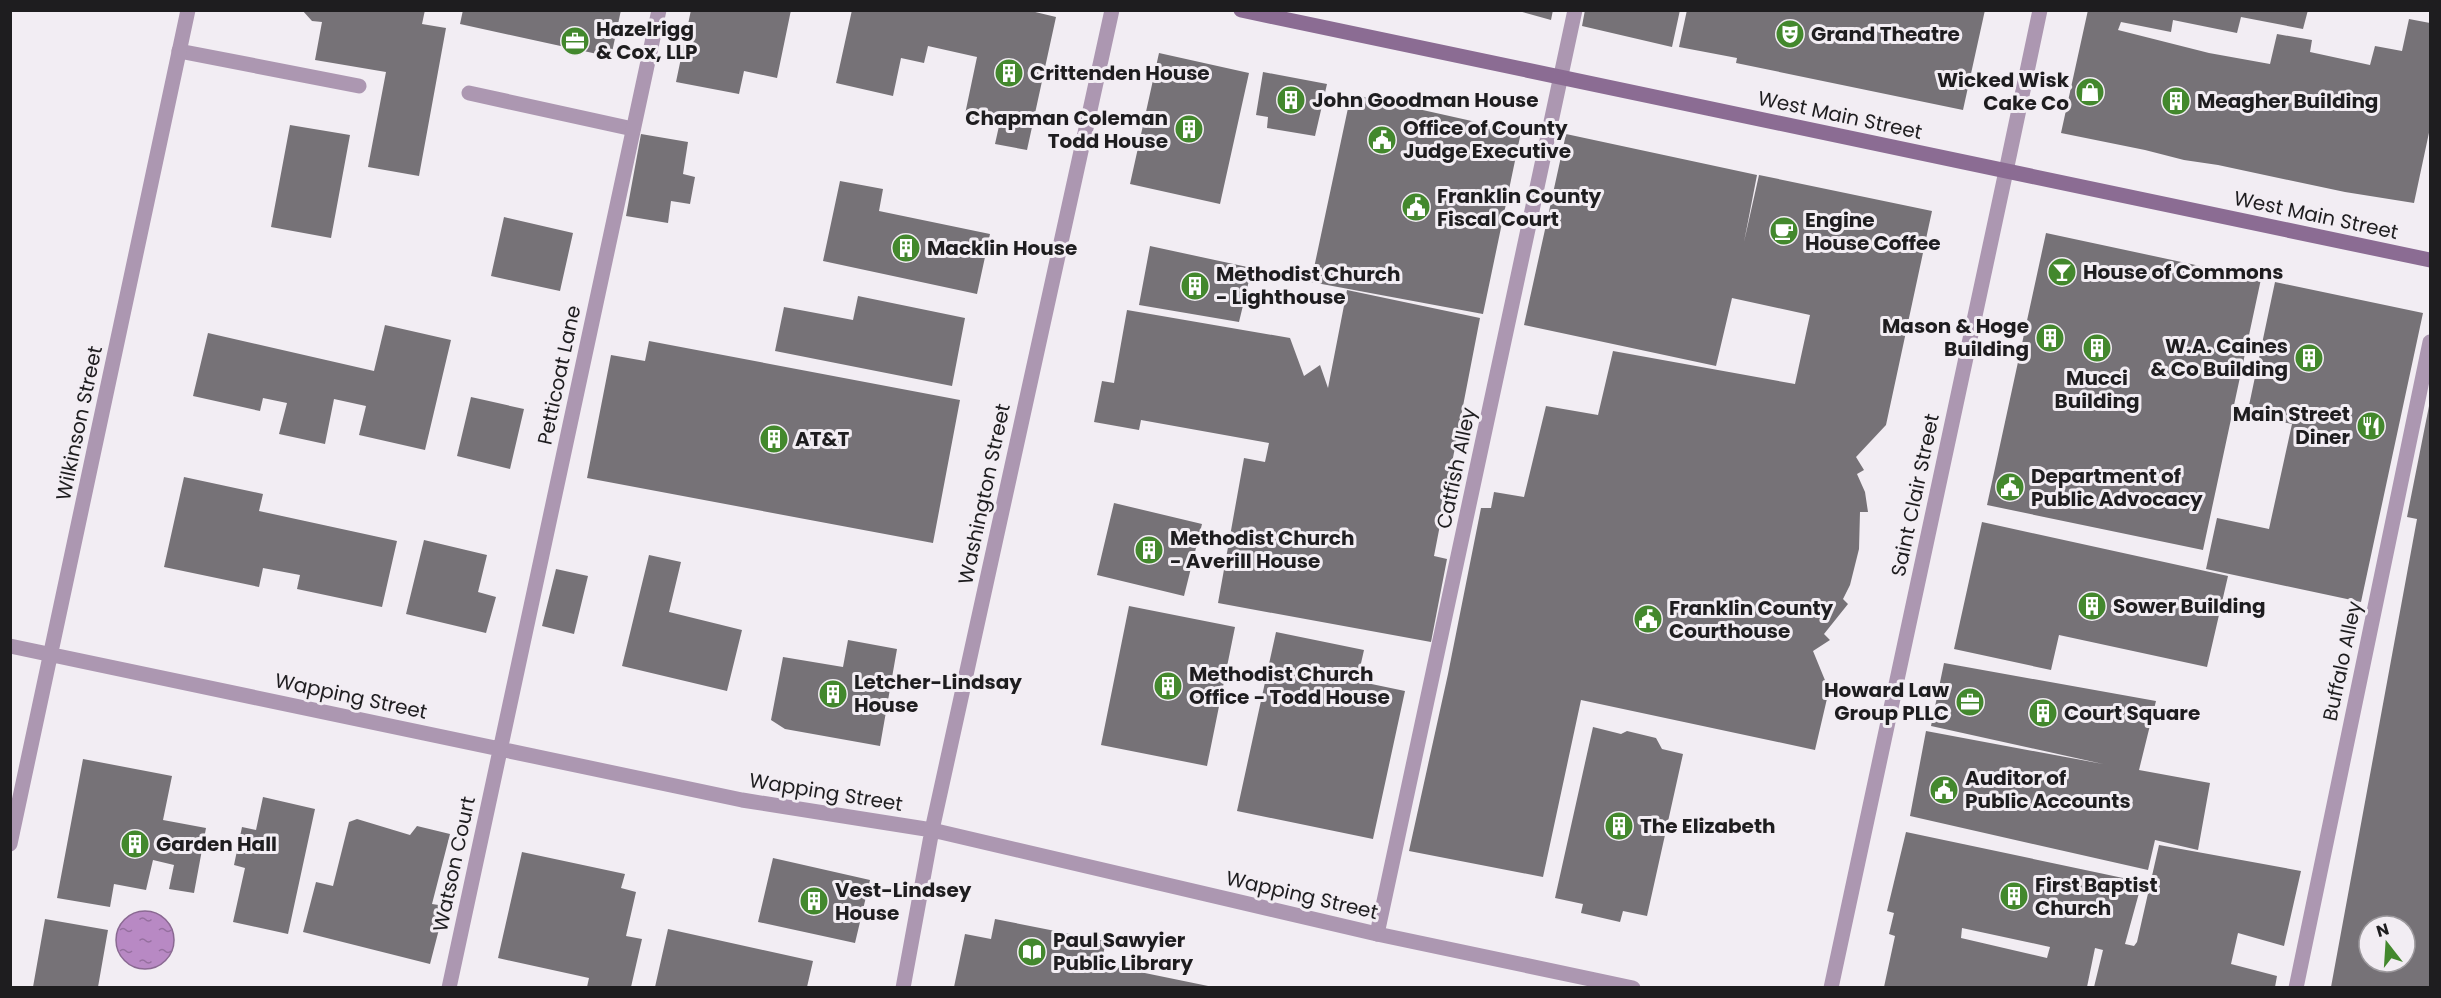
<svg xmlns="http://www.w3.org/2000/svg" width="2441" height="998" viewBox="0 0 2441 998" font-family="Poppins,sans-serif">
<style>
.water{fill:url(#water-ripples);stroke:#8a6992;stroke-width:1.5}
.building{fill:#767277;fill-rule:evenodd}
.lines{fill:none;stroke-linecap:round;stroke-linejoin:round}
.service{stroke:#ac97b1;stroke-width:15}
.minor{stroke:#ac97b1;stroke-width:15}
.tertiary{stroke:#ac97b1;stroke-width:15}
.secondary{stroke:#8b6c93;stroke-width:15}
.labels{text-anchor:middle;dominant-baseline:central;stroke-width:6;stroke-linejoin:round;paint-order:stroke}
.poi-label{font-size:20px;font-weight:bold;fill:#1e1d1f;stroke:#f2edf3;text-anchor:start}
.street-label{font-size:20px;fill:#1e1d1f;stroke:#f2edf3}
</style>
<defs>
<pattern id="water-ripples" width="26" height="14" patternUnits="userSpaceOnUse" patternTransform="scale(1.5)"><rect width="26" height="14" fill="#b889c4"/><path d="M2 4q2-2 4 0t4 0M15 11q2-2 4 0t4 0" fill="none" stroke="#956f9f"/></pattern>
</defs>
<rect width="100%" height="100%" fill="#f2edf3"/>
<!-- water -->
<path class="water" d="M116 940a29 29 0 1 1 58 0a29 29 0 1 1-58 0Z"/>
<!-- building -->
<path class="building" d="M302 10H425L422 24 446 28 419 176 368 167 386 72 315 60 322 22 312 21Z
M463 10H621L611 57 460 24Z
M691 10H791L777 78 744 71 739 94 676 82Z
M852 10H1027L1056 17 1027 150 995 144 999 126 964 119 977 57 928 46 924 63 901 58 893 96 836 83Z
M1515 10H1553L1551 20Z
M1585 10H1680L1672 47 1582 26Z
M1687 10H1985L1963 110 1736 63 1737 58 1679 47Z
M2088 10H2308L2303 29 2241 17 2237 33 2173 20 2171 32 2121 22 2118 30 2209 53 2270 64 2277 34 2312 40 2310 52 2370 65 2375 46 2402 51 2409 19 2430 23V128L2414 203 2345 192 2218 165 2184 160 2145 150 2061 133Z
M1159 53 1249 73 1220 204 1130 184Z
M1263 72 1327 84 1315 136 1267 128 1268 117 1256 115Z
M1351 94 1521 132 1483 314 1311 282Z
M290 125 350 135 331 238 271 227Z
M641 134 688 142 683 174 695 177 690 204 671 201 668 223 626 216Z
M1566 134 1757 175 1744 242 1759 175 1932 211 1886 425 1856 457 1864 470 1857 474 1865 492 1868 512H1860L1859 549 1850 585 1843 599 1848 604 1824 634 1830 640 1813 651 1829 690 1815 750 1581 700 1543 877 1409 851 1448 674 1481 508H1491L1494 492 1524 497 1546 406 1598 415 1613 351 1795 384 1810 315 1732 298 1716 366 1524 325Z
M840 181 883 189 879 211 990 234 977 294 823 261Z
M504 217 573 233 560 291 491 276Z
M2046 233 2261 279 2203 550 1987 505Z
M1150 246 1252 268 1239 322 1139 305Z
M2275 282 2423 313 2361 602 2206 569 2217 518 2269 529 2292 424 2247 415Z
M1347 290 1480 318 1434 556 1447 559 1431 642 1218 603 1244 458 1265 462 1269 443 1141 420 1139 430 1094 422 1102 381 1114 383 1127 310 1290 338 1304 376 1320 365 1328 388Z
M858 296 965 318 952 386 775 351 784 307 853 320Z
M385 325 451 340 425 450 359 435 366 406 334 399 325 444 279 434 287 403 263 398 260 411 193 396 208 333 374 371Z
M649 341 960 400 933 543 587 478 611 355 645 361Z
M471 397 524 409 510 469 457 456Z
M2429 406 2430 987H2331L2417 519 2407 517ZM2369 926H2405V962H2369Z
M184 477 263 494 259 511 397 541 382 607 297 589 300 575 263 568 259 587 164 567Z
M1114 503 1202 524 1184 596 1097 575Z
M1982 522 2228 576 2207 667 2059 635 2051 670 1954 649Z
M424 540 487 555 478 592 496 597 486 633 406 614Z
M649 555 681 562 669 612 742 630 727 691 622 666Z
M556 569 588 576 574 634 542 626Z
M1129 606 1235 627 1207 766 1101 745Z
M1276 632 1364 650 1357 681 1405 691 1373 839 1237 811Z
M848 640 897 649 880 746 785 729 771 720 783 657 843 667Z
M1944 663 2156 701 2139 770 2210 783 2198 850 2155 840 2148 870 1910 816 1926 731 2103 764 1931 726Z
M1593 727 1621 734 1627 731 1656 738 1662 749 1683 754 1647 916 1623 911 1620 922 1581 913 1583 904 1555 898Z
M83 759 172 776 163 820 206 828 194 893 169 889 174 865 153 860 146 890 114 884 110 907 57 898Z
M263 797 315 809 288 934 233 922 245 868 234 865 242 827 256 830Z
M357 819 410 835 417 826 450 834 432 904 445 906 430 964 303 932 316 882 333 886 349 822Z
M1906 832 2142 882 2125 944 2134 946 2137 942 2159 845 2301 871 2284 946 2238 933 2231 964 2277 976 2275 987H2094L2103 950 2095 948 2087 987H1884L1895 936 1889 934 1894 913 1887 911ZM1962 928 2050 947 2047 958 1961 938Z
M522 852 625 874 621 888 636 892 626 936 642 939 631 987H587L589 978 498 958Z
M773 858 870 880 855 943 758 922Z
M45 919 108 930 98 987H33Z
M995 919 1106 941 1101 964 1213 987H954L965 934 991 939Z
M668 929 813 961 807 987H655Z"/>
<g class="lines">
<!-- service -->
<path class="service" d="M179 51 359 86
M469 93 633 129
M1377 934 1575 10"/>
<!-- minor -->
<path class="minor" d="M2006 171 2040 10
M10 646 742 800 932 830 1377 934 1633 988
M10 844 188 10
M449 988 659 10
M903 988 932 830 1112 10
M2296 988 2430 342"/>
<!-- tertiary -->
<path class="tertiary" d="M1831 988 2006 171"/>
<!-- secondary -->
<path class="secondary" d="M1241 10 2430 260"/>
</g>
<!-- icons -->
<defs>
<g id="theatre-disc" transform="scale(1.5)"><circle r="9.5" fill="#43882d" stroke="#f2edf3"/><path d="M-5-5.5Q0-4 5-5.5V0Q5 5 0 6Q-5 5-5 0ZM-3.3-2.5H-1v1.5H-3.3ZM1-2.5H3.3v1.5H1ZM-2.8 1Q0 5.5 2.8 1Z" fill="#fff"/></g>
<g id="office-disc" transform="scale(1.5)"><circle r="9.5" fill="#43882d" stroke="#f2edf3"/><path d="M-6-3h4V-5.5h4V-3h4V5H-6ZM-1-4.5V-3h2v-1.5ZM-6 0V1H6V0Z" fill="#fff"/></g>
<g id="building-disc" transform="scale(1.5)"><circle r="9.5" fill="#43882d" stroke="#f2edf3"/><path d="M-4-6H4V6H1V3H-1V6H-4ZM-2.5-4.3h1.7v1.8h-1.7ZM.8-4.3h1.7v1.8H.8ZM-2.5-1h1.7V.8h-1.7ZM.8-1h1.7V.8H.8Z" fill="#fff"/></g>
<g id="shop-disc" transform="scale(1.5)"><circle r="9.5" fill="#43882d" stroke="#f2edf3"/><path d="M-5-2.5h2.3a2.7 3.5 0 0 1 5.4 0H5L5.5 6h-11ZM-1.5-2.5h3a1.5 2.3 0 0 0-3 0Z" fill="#fff"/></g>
<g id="civic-disc" transform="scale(1.5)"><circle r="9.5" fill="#43882d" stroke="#f2edf3"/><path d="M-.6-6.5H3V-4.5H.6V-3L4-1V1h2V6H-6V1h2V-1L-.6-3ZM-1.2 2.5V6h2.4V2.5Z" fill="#fff"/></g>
<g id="cafe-disc" transform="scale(1.5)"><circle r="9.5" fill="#43882d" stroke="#f2edf3"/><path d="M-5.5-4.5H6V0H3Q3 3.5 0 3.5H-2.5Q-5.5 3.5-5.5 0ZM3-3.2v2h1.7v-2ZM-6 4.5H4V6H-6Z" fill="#fff"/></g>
<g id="bar-disc" transform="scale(1.5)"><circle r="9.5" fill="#43882d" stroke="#f2edf3"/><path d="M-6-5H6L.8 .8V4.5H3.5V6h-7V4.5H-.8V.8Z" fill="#fff"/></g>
<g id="restaurant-disc" transform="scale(1.5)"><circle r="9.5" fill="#43882d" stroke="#f2edf3"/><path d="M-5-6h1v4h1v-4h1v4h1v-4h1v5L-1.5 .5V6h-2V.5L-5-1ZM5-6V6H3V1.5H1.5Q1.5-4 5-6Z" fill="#fff"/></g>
<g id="library-disc" transform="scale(1.5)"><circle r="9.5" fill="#43882d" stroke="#f2edf3"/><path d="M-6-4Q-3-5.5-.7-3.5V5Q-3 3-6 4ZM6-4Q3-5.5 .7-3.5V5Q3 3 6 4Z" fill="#fff"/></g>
</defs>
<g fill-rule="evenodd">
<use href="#theatre-disc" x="1790" y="34"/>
<use href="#office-disc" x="575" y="41"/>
<use href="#building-disc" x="1009" y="73"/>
<use href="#shop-disc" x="2090" y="92"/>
<use href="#building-disc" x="1291" y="100"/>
<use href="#building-disc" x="2176" y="101"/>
<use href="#building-disc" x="1189" y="129"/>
<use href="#civic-disc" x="1382" y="140"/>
<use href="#civic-disc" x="1416" y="207"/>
<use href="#cafe-disc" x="1784" y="231"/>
<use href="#building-disc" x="906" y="248"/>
<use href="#bar-disc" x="2062" y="272"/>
<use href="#building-disc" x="1195" y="286"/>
<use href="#building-disc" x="2050" y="338"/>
<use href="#building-disc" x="2097" y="348"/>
<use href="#building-disc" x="2309" y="358"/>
<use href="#restaurant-disc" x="2371" y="426"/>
<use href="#building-disc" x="774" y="439"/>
<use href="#civic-disc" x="2010" y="487"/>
<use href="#building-disc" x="1149" y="550"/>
<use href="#building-disc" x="2092" y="606"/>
<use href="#civic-disc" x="1648" y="619"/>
<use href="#building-disc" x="1168" y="686"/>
<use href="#building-disc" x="833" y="694"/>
<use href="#office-disc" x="1970" y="702"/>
<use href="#building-disc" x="2043" y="713"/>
<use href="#civic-disc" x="1944" y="790"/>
<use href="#building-disc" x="1619" y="826"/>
<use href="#building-disc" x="135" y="844"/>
<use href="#building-disc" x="2014" y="896"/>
<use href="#building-disc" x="814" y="901"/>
<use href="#library-disc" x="1032" y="952"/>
</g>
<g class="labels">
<!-- poi labels -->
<g class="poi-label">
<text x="596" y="29">Hazelrigg<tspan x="596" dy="23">&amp; Cox, LLP</tspan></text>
<text x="1811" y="34">Grand Theatre</text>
<text x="1030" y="73">Crittenden House</text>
<text x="2069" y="80" text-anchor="end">Wicked Wisk<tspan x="2069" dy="23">Cake Co</tspan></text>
<text x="1312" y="100">John Goodman House</text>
<text x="2197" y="101">Meagher Building</text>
<text x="1168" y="118" text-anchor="end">Chapman Coleman<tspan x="1168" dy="23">Todd House</tspan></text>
<text x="1403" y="128">Office of County<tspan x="1403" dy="23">Judge Executive</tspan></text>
<text x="1437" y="196">Franklin County<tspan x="1437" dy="23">Fiscal Court</tspan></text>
<text x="1805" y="220">Engine<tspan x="1805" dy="23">House Coffee</tspan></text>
<text x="927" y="248">Macklin House</text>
<text x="2083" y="272">House of Commons</text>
<text x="1216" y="274">Methodist Church<tspan x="1216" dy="23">- Lighthouse</tspan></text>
<text x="2029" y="326" text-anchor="end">Mason &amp; Hoge<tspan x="2029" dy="23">Building</tspan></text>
<text x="2288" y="346" text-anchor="end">W.A. Caines<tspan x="2288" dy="23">&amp; Co Building</tspan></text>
<text x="2097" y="378" text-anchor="middle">Mucci<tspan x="2097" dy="23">Building</tspan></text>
<text x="2350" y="414" text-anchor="end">Main Street<tspan x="2350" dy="23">Diner</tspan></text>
<text x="795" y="439">AT&amp;T</text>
<text x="2031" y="476">Department of<tspan x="2031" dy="23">Public Advocacy</tspan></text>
<text x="1170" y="538">Methodist Church<tspan x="1170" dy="23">- Averill House</tspan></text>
<text x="2113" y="606">Sower Building</text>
<text x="1669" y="608">Franklin County<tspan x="1669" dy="23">Courthouse</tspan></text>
<text x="1189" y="674">Methodist Church<tspan x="1189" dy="23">Office - Todd House</tspan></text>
<text x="854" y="682">Letcher-Lindsay<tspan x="854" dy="23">House</tspan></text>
<text x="1949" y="690" text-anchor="end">Howard Law<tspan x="1949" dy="23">Group PLLC</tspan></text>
<text x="2064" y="713">Court Square</text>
<text x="1965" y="778">Auditor of<tspan x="1965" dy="23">Public Accounts</tspan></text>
<text x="1640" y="826">The Elizabeth</text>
<text x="156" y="844">Garden Hall</text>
<text x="2035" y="885">First Baptist<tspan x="2035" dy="23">Church</tspan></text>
<text x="835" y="890">Vest-Lindsey<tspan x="835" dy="23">House</tspan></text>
<text x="1053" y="940">Paul Sawyier<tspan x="1053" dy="23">Public Library</tspan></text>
</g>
<!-- street labels -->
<g class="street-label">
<text transform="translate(1840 115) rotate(12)">West Main Street</text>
<text transform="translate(2316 215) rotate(12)">West Main Street</text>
<text transform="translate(559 375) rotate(-78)">Petticoat Lane</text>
<text transform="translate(79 423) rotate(-78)">Wilkinson Street</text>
<text transform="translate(1456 468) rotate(-78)">Catfish Alley</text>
<text transform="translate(984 494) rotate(-78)">Washington Street</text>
<text transform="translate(1915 495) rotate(-78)">Saint Clair Street</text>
<text transform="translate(2342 661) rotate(-78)">Buffalo Alley</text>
<text transform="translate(351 696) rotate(12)">Wapping Street</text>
<text transform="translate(826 792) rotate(9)">Wapping Street</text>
<text transform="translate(454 864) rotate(-78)">Watson Court</text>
<text transform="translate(1302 895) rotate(13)">Wapping Street</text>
</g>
</g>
<!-- border -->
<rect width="2441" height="998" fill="none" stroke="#1e1d1f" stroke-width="24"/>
<!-- north arrow -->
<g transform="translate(2387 944) rotate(343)"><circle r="28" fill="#f2edf3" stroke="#9d9a9e" stroke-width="1.5"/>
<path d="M0-4.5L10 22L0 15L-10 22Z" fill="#43882d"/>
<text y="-9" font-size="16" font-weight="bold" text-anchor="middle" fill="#1e1d1f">N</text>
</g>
</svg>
